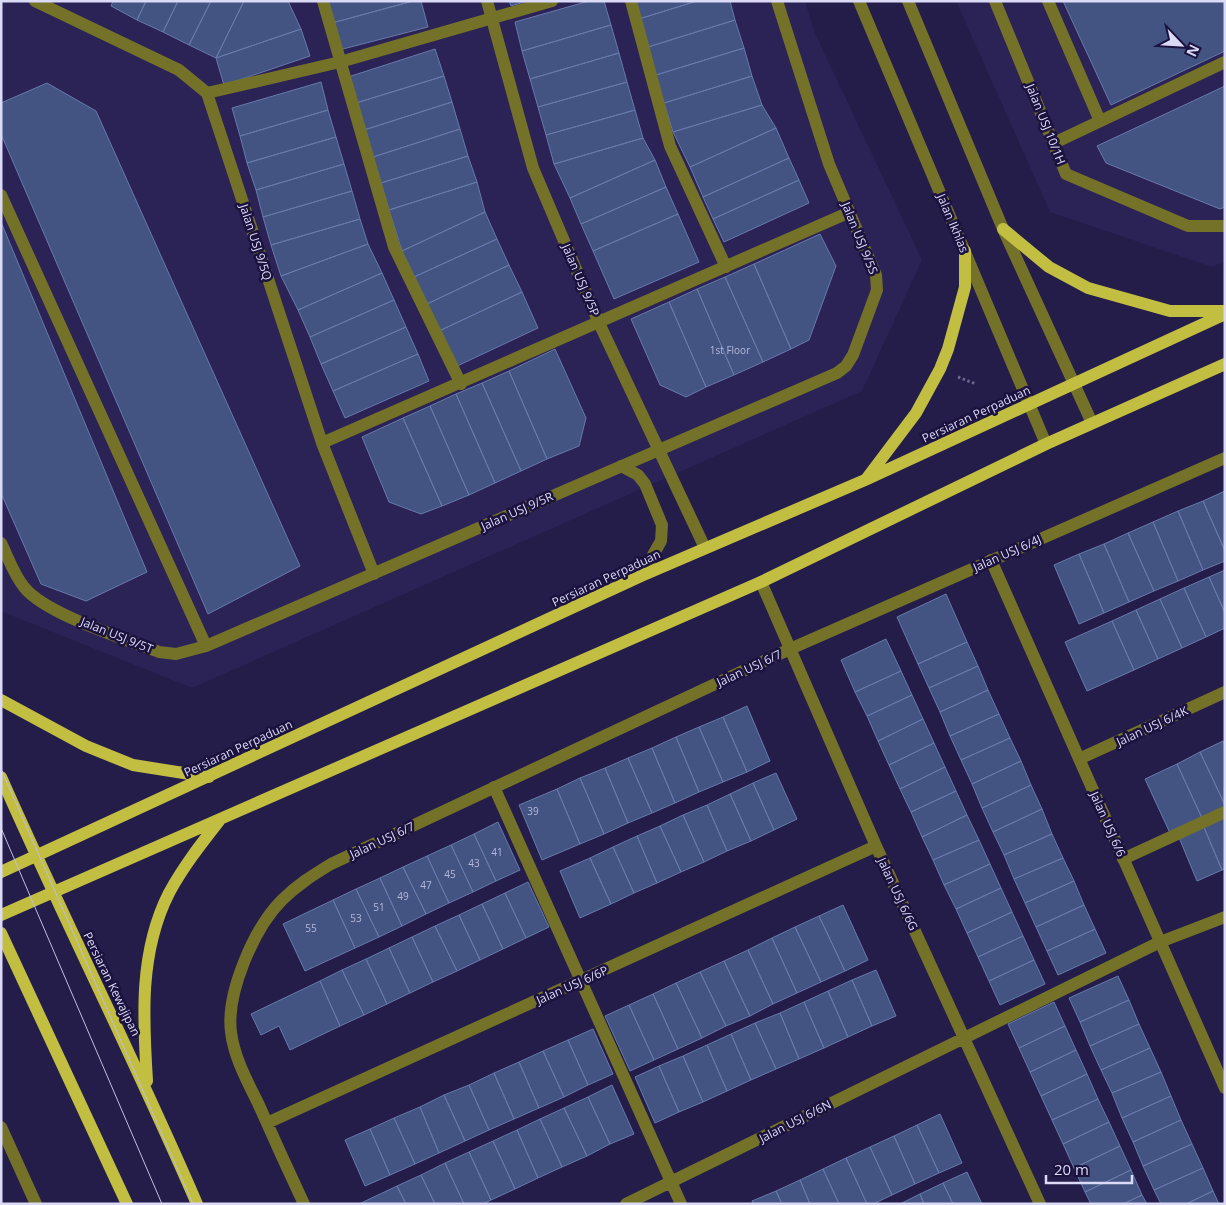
<svg xmlns="http://www.w3.org/2000/svg" width="1226" height="1205" viewBox="0 0 1226 1205" font-family="'Open Sans',sans-serif">
<style>
.built{fill:#2b2255}
.building{fill:#435483;stroke:#677aab}
.lines{fill:none;stroke-linecap:round;stroke-linejoin:round}
.path{stroke:#6a658b;stroke-width:3;stroke-dasharray:2.5 2.5;stroke-linecap:butt}
.minor{stroke:#747229;stroke-width:12}
.major{stroke:#c2be42;stroke-width:12}
.tram{stroke:#c0bedd;stroke-width:1}
.labels{text-anchor:middle;dominant-baseline:central;stroke-width:5;stroke-linejoin:round;paint-order:stroke}
.number-label{font-size:10px;fill:#b5b8da}
.street-label{font-size:12px;fill:#dbdaf7;stroke:#1b123e}
</style>
<rect width="100%" height="100%" fill="#241d49"/>
<!-- built -->
<path class="built" d="M1 1H805L814 31 922 260 862 391 192 688 3 612 1 609Z
M956 1H1225V261L1212 267 1050 212Z"/>
<!-- building -->
<path class="building" d="M113 1H146L137 20 111 6Z
M146 1H178L163 32 137 20Z
M178 1H211L189 45 163 32Z
M211 1H244L216 58 189 45Z
M244 1H288L301 29 216 58Z
M326 1H413L332 23Z
M413 1H421L428 27 339 50 332 23Z
M509 1H528L511 6Z
M589 1H604L611 25 522 51 515 22Z
M634 1H697L639 19Z
M697 1H730L735 20 648 47 639 19Z
M1063 1H1225V51L1111 105Z
M735 20 744 48 656 75 648 47Z
M611 25 619 53 530 79 522 51Z
M301 29 310 56 224 85 216 58Z
M744 48 752 76 664 103 656 75Z
M435 49 444 76 356 103 348 77Z
M619 53 627 82 538 107 530 79Z
M444 76 452 102 364 130 356 103Z
M752 76 762 105 673 132 664 103Z
M321 82 328 110 240 136 232 108Z
M627 82 635 110 546 135 538 107Z
M47 83 96 111 300 566 208 614 1 134V103Z
M1225 86V207L1220 209 1106 163 1097 146Z
M452 102 460 129 373 157 364 130Z
M762 105 776 128 690 167 673 132Z
M328 110 336 137 247 163 240 136Z
M635 110 643 138 554 164 546 135Z
M776 128 789 158 703 197 690 167Z
M460 129 468 156 381 183 373 157Z
M336 137 344 164 256 190 247 163Z
M643 138 655 160 570 198 554 164Z
M468 156 477 182 389 210 381 183Z
M789 158 799 180 713 219 703 197Z
M655 160 666 187 581 224 570 198Z
M344 164 352 191 263 217 256 190Z
M799 180 809 203 724 242 713 219Z
M477 182 485 212 402 251 389 210Z
M666 187 678 214 593 251 581 224Z
M352 191 360 219 271 245 263 217Z
M485 212 497 239 414 277 402 251Z
M678 214 699 262 614 299 593 251Z
M360 219 368 244 281 276 271 245Z
M1 222 147 572 86 601 41 584 1 493Z
M820 234 836 266 809 340 791 349 754 264Z
M497 239 509 265 427 304 414 277Z
M368 244 382 273 298 310 281 276Z
M754 264 791 349 763 362 725 277Z
M509 265 522 292 439 331 427 304Z
M382 273 394 300 310 337 298 310Z
M725 277 763 362 734 375 697 289Z
M697 289 734 375 706 387 669 302Z
M522 292 538 328 455 367 439 331Z
M394 300 406 327 321 364 310 337Z
M669 302 706 387 686 397 660 385 631 319Z
M406 327 418 354 333 391 321 364Z
M555 349 586 418 579 446 547 459 509 371Z
M418 354 429 381 345 418 333 391Z
M509 371 547 459 521 471 482 383Z
M482 383 521 471 495 483 456 394Z
M456 394 495 483 469 495 430 406Z
M430 406 469 495 442 506 403 418Z
M403 418 442 506 421 514 389 502 362 437Z
M1225 491V551L1203 501Z
M1203 501 1225 551V561L1203 570 1178 511Z
M1178 511 1203 570 1178 581 1153 522Z
M1153 522 1178 581 1154 591 1128 533Z
M1128 533 1154 591 1129 602 1104 544Z
M1104 544 1129 602 1104 613 1079 554Z
M1079 554 1104 613 1079 624 1054 565Z
M1225 570V613L1209 577Z
M1209 577 1225 613V628L1206 637 1184 588Z
M1184 588 1206 637 1182 648 1160 599Z
M946 594 967 642 918 664 897 617Z
M1160 599 1182 648 1158 659 1136 610Z
M1136 610 1158 659 1134 670 1112 621Z
M1112 621 1134 670 1087 691 1065 642Z
M886 639 901 671 855 692 841 660Z
M967 642 978 666 929 688 918 664Z
M978 666 988 690 940 712 929 688Z
M901 671 912 695 867 716 855 692Z
M988 690 999 714 950 736 940 712Z
M912 695 923 719 878 741 867 716Z
M747 706 770 761 747 772 723 717Z
M999 714 1010 738 961 760 950 736Z
M723 717 747 772 723 782 699 727Z
M923 719 934 743 889 765 878 741Z
M699 727 723 782 699 792 676 737Z
M676 737 699 792 675 803 652 748Z
M1010 738 1021 761 972 784 961 760Z
M1223 741 1225 745V805L1200 752Z
M934 743 945 767 900 789 889 765Z
M652 748 675 803 652 813 628 758Z
M1200 752 1225 805V807L1202 818 1177 764Z
M628 758 652 813 628 823 605 768Z
M1021 761 1031 785 982 808 972 784Z
M1177 764 1202 818 1170 833 1145 779Z
M945 767 956 791 911 812 900 789Z
M605 768 628 823 604 834 580 778Z
M776 773 797 819 774 830 753 783Z
M580 778 604 834 580 844 557 789Z
M753 783 774 830 751 841 730 794Z
M1031 785 1042 809 993 832 982 808Z
M557 789 580 844 542 860 519 805Z
M956 791 967 815 922 837 911 812Z
M730 794 751 841 727 851 707 805Z
M707 805 727 851 704 862 683 815Z
M1042 809 1052 834 1004 855 993 832Z
M683 815 704 862 681 872 660 826Z
M967 815 979 840 933 860 922 837Z
M1225 816V869L1222 870 1203 825Z
M498 822 520 870 496 881 474 834Z
M1203 825 1222 870 1197 881 1178 835Z
M660 826 681 872 657 883 637 836Z
M474 834 496 881 473 892 451 845Z
M1052 834 1063 858 1014 879 1004 855Z
M637 836 657 883 634 893 613 847Z
M979 840 990 864 944 885 933 860Z
M451 845 473 892 449 903 427 856Z
M613 847 634 893 611 904 590 858Z
M427 856 449 903 426 914 403 867Z
M590 858 611 904 580 918 560 871Z
M1063 858 1074 881 1025 903 1014 879Z
M990 864 1001 888 956 909 944 885Z
M403 867 426 914 402 926 380 878Z
M380 878 402 926 379 937 356 889Z
M1074 881 1084 905 1036 927 1025 903Z
M528 882 549 927 526 938 505 893Z
M1001 888 1012 912 967 933 956 909Z
M356 889 379 937 355 948 333 900Z
M505 893 526 938 503 949 482 904Z
M333 900 355 948 305 971 283 924Z
M482 904 503 949 480 960 459 915Z
M843 905 868 960 845 971 819 916Z
M1084 905 1095 929 1047 951 1036 927Z
M1012 912 1023 936 978 957 967 933Z
M459 915 480 960 457 971 435 926Z
M819 916 845 971 821 982 795 927Z
M435 926 457 971 433 982 412 937Z
M795 927 821 982 797 993 772 938Z
M1095 929 1106 953 1058 975 1047 951Z
M1023 936 1034 960 989 981 978 957Z
M412 937 433 982 410 993 389 948Z
M772 938 797 993 773 1004 748 950Z
M389 948 410 993 387 1004 366 959Z
M748 950 773 1004 750 1016 724 961Z
M366 959 387 1004 364 1015 342 970Z
M1034 960 1045 984 1000 1005 989 981Z
M724 961 750 1016 726 1026 700 972Z
M342 970 364 1015 340 1026 320 981Z
M876 970 896 1016 872 1026 852 980Z
M700 972 726 1026 702 1038 676 983Z
M1118 976 1129 1000 1080 1022 1069 998Z
M852 980 872 1026 848 1037 828 991Z
M320 981 340 1026 290 1050 279 1026 261 1035 251 1014Z
M676 983 702 1038 678 1049 653 994Z
M828 991 848 1037 824 1048 804 1002Z
M653 994 678 1049 654 1060 629 1005Z
M1129 1000 1139 1024 1090 1046 1080 1022Z
M804 1002 824 1048 799 1059 780 1013Z
M1054 1002 1065 1026 1019 1048 1008 1024Z
M629 1005 654 1060 630 1071 605 1016Z
M780 1013 799 1059 776 1069 755 1023Z
M755 1023 776 1069 751 1080 731 1034Z
M1139 1024 1150 1048 1101 1070 1090 1046Z
M1065 1026 1076 1050 1030 1072 1019 1048Z
M593 1029 613 1074 588 1085 568 1040Z
M731 1034 751 1080 727 1091 707 1045Z
M568 1040 588 1085 564 1097 543 1051Z
M707 1045 727 1091 703 1102 683 1056Z
M1150 1048 1161 1072 1112 1093 1101 1070Z
M1076 1050 1087 1074 1041 1096 1030 1072Z
M543 1051 564 1097 539 1108 519 1062Z
M683 1056 703 1102 679 1112 659 1066Z
M519 1062 539 1108 514 1119 494 1073Z
M659 1066 679 1112 655 1123 635 1077Z
M1161 1072 1171 1096 1122 1118 1112 1093Z
M494 1073 514 1119 489 1130 469 1085Z
M1087 1074 1098 1099 1052 1120 1041 1096Z
M469 1085 489 1130 465 1141 444 1095Z
M612 1085 634 1134 610 1144 588 1097Z
M444 1095 465 1141 439 1153 420 1107Z
M1171 1096 1181 1120 1133 1142 1122 1118Z
M588 1097 610 1144 587 1156 564 1108Z
M1098 1099 1109 1122 1063 1144 1052 1120Z
M420 1107 439 1153 415 1164 394 1118Z
M564 1108 587 1156 562 1167 540 1119Z
M940 1114 962 1163 939 1173 917 1125Z
M394 1118 415 1164 390 1175 370 1129Z
M540 1119 562 1167 538 1178 517 1130Z
M1181 1120 1192 1144 1143 1166 1133 1142Z
M1109 1122 1120 1146 1074 1168 1063 1144Z
M917 1125 939 1173 915 1184 894 1136Z
M370 1129 390 1175 365 1186 345 1140Z
M517 1130 538 1178 515 1189 493 1141Z
M894 1136 915 1184 892 1195 870 1147Z
M493 1141 515 1189 491 1200 469 1152Z
M1192 1144 1203 1168 1154 1190 1143 1166Z
M1120 1146 1131 1170 1085 1192 1074 1168Z
M870 1147 892 1195 873 1204H867L846 1158Z
M469 1152 491 1200 483 1204H464L445 1163Z
M846 1158 867 1204H839L823 1169Z
M445 1163 464 1204H435L421 1175Z
M1203 1168 1213 1191 1186 1204H1161L1154 1190Z
M823 1169 839 1204H810L800 1180Z
M1131 1170 1142 1195 1123 1204H1091L1085 1192Z
M967 1172 982 1204H953L943 1183Z
M421 1175 435 1204H406L397 1186Z
M800 1180 810 1204H782L776 1191Z
M943 1183 953 1204H924L920 1194Z
M397 1186 406 1204H359Z
M776 1191 782 1204H753L752 1201Z
M1213 1191 1219 1204H1186Z
M920 1194 924 1204H900Z
M1142 1195 1147 1204H1123Z"/>
<g class="lines">
<!-- path -->
<path class="path" d="M958 377 976 384"/>
<!-- minor -->
<path class="minor" d="M35 1 179 70 207 93 322 443 374 574
M323 1 394 247 461 384
M487 1 533 168 599 323 705 548
M631 1 670 146 726 267
M859 1 1046 444
M908 1 1003 229 1092 423
M995 1 1066 174 1188 226H1225
M1048 1 1100 121
M207 93 340 62 552 1
M1054 143 1225 62
M1 195 206 646
M322 443 850 212
M621 466 638 475 645 484 662 525 661 541 641 576
M1 543C8 557 14 575 24 587 45 614 125 639 159 652L176 654 206 646 837 373 846 366 853 355 877 290 876 275 829 164 777 1
M991 560 1225 1088
M761 582 876 846 1040 1204
M1079 759 1225 692
M494 787 681 1204
M1123 859 1225 812
M267 1123 876 846
M1 1127 36 1204
M304 1204C288 1170 273 1137 258 1103 247 1081 234 1057 231 1032 226 993 254 928 282 900 297 885 313 875 331 864L790 649 1225 458
M626 1204 1160 942 1225 917"/>
<!-- major -->
<path class="major" d="M1003 229 1049 267 1088 288 1170 311H1225
M867 478 916 413 940 369 948 349 965 287V251
M1 700 86 746 133 765 209 777
M1 777C64 920 135 1060 197 1204
M1 872 641 576 865 480 1225 314
M1 915 761 582 1046 444 1225 364
M1 933 127 1204
M147 1081C143 1018 139 952 169 893 183 867 201 844 219 821"/>
<!-- tram -->
<path class="tram" d="M1 769 193 1204
M1 828 162 1204"/>
</g>
<g class="labels">
<!-- number labels -->
<g class="number-label">
<text x="730" y="350">1st Floor</text>
<text x="533" y="811">39</text>
<text x="497" y="852">41</text>
<text x="474" y="863">43</text>
<text x="450" y="874">45</text>
<text x="426" y="885">47</text>
<text x="403" y="896">49</text>
<text x="379" y="907">51</text>
<text x="356" y="918">53</text>
<text x="311" y="928">55</text>
</g>
<!-- street labels -->
<g class="street-label">
<text transform="translate(1046 124) rotate(68)">Jalan USJ 10/1H</text>
<text transform="translate(953 223) rotate(67)">Jalan Ikhlas</text>
<text transform="translate(860 238) rotate(68)">Jalan USJ 9/5S</text>
<text transform="translate(256 242) rotate(72)">Jalan USJ 9/5Q</text>
<text transform="translate(581 280) rotate(67)">Jalan USJ 9/5P</text>
<text transform="translate(976 414) rotate(-25)">Persiaran Perpaduan</text>
<text transform="translate(517 511) rotate(-24)">Jalan USJ 9/5R</text>
<text transform="translate(1007 553) rotate(-24)">Jalan USJ 6/4J</text>
<text transform="translate(606 578) rotate(-25)">Persiaran Perpaduan</text>
<text transform="translate(117 635) rotate(22)">Jalan USJ 9/5T</text>
<text transform="translate(749 668) rotate(-25)">Jalan USJ 6/7</text>
<text transform="translate(1152 726) rotate(-25)">Jalan USJ 6/4K</text>
<text transform="translate(238 748) rotate(-25)">Persiaran Perpaduan</text>
<text transform="translate(1108 824) rotate(66)">Jalan USJ 6/6</text>
<text transform="translate(382 840) rotate(-25)">Jalan USJ 6/7</text>
<text transform="translate(898 894) rotate(65)">Jalan USJ 6/6G</text>
<text transform="translate(112 984) rotate(64)">Persiaran Kewajipan</text>
<text transform="translate(572 985) rotate(-24)">Jalan USJ 6/6P</text>
<text transform="translate(795 1121) rotate(-27)">Jalan USJ 6/6N</text>
</g>
</g>
<!-- border -->
<rect width="1226" height="1205" fill="none" stroke="#dbdaf7" stroke-width="5"/>
<!-- north arrow -->
<g transform="translate(1181 45) rotate(115)" stroke="#1b123e" stroke-width="4" paint-order="stroke">
<path d="M0-4L9 19L0 12L-9 19Z" fill="#dbdaf7"/>
<text y="-8" font-size="14" font-weight="bold" text-anchor="middle" fill="#dbdaf7">N</text>
</g>
<!-- scale -->
<path d="M1046 1175v8h86v-8" fill="none" stroke="#dbdaf7" stroke-width="2.5"/>
<text x="1054" y="1175" font-size="15" fill="#dbdaf7" stroke="#1b123e" stroke-width="4" paint-order="stroke">20 m</text>
</svg>
